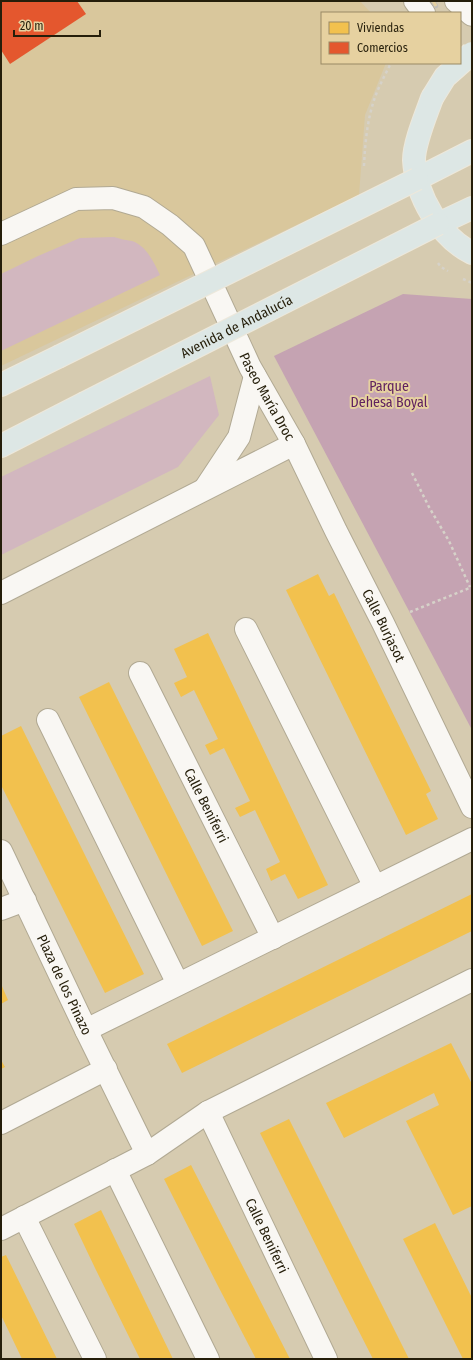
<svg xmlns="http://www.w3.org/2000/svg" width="473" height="1360" viewBox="0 0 473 1360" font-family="'Fira Sans Condensed',sans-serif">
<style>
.built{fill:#d9c79c}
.green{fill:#d2b7bf}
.forest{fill:#c5a3b2}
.homes{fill:#f2c14e}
.shops{fill:#e4572e}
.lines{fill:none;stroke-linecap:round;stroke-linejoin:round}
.minor-casing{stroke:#b1a993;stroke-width:24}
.major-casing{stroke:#ede8db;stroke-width:24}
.path{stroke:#d6d2c9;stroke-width:2.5;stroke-dasharray:3 3;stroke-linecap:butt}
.minor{stroke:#f9f7f3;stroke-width:22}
.major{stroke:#dde7e5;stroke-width:22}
.rail-casing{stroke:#c1beb7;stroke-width:4.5}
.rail{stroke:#e6d1a0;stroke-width:3;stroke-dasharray:9;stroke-linecap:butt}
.major-bridge-casing{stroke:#ede8db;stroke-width:24;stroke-linecap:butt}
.major-bridge{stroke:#dde7e5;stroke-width:22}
.labels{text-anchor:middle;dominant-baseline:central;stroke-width:4;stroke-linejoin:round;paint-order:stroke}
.street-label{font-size:14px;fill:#251e0a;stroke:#e6d1a0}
.park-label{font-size:14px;fill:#602260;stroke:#e6d1a0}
</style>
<rect width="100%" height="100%" fill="#d6cbb0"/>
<!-- built -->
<path class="built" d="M1 1H360L371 13H322V63H386L365 115 359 195 1 366Z"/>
<!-- green -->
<path class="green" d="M114 237C120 239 126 240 132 241 147 246 154 263 160 275L1 351V274L38 256 80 238Z
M210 376 219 415 178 467 1 555V477Z"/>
<!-- forest -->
<path class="forest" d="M403 294 472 299V730L274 356Z"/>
<!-- homes -->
<path class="homes" d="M318 574 329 596 334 593 431 791 426 794 438 819 406 835 286 590Z
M208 633 328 885 298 899 285 874 271 881 266 869 280 862 255 810 240 817 235 808 250 801 224 748 210 755 205 745 218 739 194 690 181 697 174 683 187 677 174 649Z
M109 682 233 931 202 946 79 697Z
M21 726 144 974 105 993 1 785V736Z
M472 894V931L182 1073 167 1044Z
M1 984 8 1000 1 1004Z
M451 1043 472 1084V1206L453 1215 406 1121 439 1105 434 1093 344 1138 326 1103Z
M1 1060 5 1067 1 1069Z
M289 1119 409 1359H373L345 1304 260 1133Z
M191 1165 290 1359H256L218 1286 164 1179Z
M101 1210 173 1359H140L95 1268 74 1224Z
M435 1223 472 1298V1359H463L403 1239Z
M6 1255 29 1302 57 1359H22L1 1315V1257Z"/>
<!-- shops -->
<path class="shops" d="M1 1H77L86 14 10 64 1 50Z"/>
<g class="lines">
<!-- minor casing -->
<g class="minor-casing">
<g id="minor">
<path d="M415 1 424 13"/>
<path d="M456 1 472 15"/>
<path id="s1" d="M1 234 76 199 113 198 144 207 170 225 194 246 250 367 294 444 336 531 383 623 472 807"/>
<path d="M206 487 239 437 255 376"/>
<path d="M1 593 294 444"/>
<path d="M246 629 375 887"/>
<path id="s2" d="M140 673 273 938"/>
<path d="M48 720 178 984"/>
<path id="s3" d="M1 851 86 1030 147 1154"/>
<path d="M1 909 25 900"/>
<path d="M86 1030 472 839"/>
<path id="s4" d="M208 1112 326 1359"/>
<path d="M1 1123 106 1069"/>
<path d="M115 1170 208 1359"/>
<path d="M24 1217 95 1359"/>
<path d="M1 1229 147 1154 208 1112 472 980"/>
</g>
</g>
<!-- major casing -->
<g class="major-casing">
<path id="major" d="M432 98C426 115 414 143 414 160 416 196 440 237 472 253
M417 179 472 151
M438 224 472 208
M1 385 58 357
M1 446 83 404"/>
</g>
<!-- path -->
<path class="path" d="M364 166C365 144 367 122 374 100 378 88 385 75 391 63
M438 263 441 267 448 271
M463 279 472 283
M412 473 429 507 449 541 470 587
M410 612 472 587"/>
<!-- minor -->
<use href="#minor" class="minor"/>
<!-- major -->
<use href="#major" class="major"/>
<!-- rail casing -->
<g class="rail-casing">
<path id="rail" d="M433 1 436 6"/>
</g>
<!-- rail -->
<use href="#rail" class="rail"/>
<!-- major-bridge casing -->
<g class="major-bridge-casing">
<g id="major-bridge">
<path d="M432 98 445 77 472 53"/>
<path d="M58 357 417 179"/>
<path id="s5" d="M83 404 438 224"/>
</g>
</g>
<!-- major-bridge -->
<use href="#major-bridge" class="major-bridge"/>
</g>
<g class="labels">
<!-- street labels -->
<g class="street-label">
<text stroke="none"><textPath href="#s5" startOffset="172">Avenida de Andalucía</textPath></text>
<text stroke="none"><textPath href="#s1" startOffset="383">Paseo María Droc</textPath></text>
<text stroke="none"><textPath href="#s1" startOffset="640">Calle Burjasot</textPath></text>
<text stroke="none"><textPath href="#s2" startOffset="148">Calle Beniferri</textPath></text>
<text stroke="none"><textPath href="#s3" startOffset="148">Plaza de los Pinazo</textPath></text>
<text stroke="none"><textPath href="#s4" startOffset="137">Calle Beniferri</textPath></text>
</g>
<!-- park labels -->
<g class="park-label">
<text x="389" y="386">Parque<tspan x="389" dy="16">Dehesa Boyal</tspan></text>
</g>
</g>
<!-- border -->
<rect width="473" height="1360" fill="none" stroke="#251e0a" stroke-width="4"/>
<!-- legend -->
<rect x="321" y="12" width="140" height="52" fill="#e6d1a0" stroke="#998964"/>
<rect x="329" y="22" width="20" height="12" fill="#f2c14e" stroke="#998964"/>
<text x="357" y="32" font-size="12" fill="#251e0a">Viviendas</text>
<rect x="329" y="42" width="20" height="12" fill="#e4572e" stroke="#998964"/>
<text x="357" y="52" font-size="12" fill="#251e0a">Comercios</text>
<!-- scale -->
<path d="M14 30v6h86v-6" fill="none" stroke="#251e0a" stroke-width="2"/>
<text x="20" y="30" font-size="12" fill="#251e0a" stroke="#e6d1a0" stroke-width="3" paint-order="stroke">20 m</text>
</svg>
